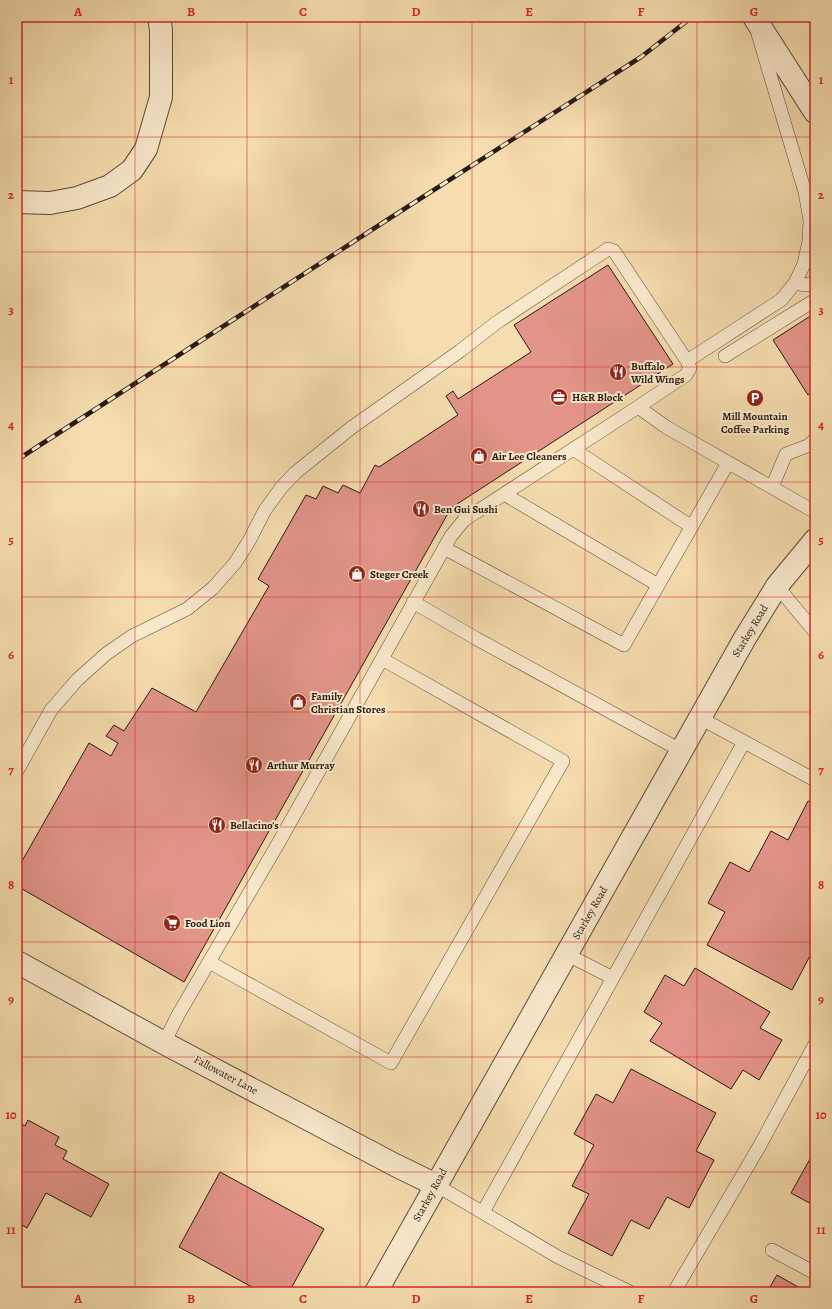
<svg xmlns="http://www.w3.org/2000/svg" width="832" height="1309" viewBox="0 0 832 1309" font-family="Alegreya,serif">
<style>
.building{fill:#e39589;stroke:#271914}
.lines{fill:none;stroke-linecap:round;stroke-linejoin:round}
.service-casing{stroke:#5b4a3b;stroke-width:14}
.minor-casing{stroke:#5b4a3b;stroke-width:24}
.tertiary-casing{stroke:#5b4a3b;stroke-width:24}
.service{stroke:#f9e9cb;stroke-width:13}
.minor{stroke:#f9e9cb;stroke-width:22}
.tertiary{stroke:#f9e9cb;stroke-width:22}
.rail-casing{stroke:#271914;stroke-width:4.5}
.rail{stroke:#f9e9cb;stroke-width:3;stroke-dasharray:9;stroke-linecap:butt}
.grid{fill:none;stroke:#d62828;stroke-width:1;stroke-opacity:0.55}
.labels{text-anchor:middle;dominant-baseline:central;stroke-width:4;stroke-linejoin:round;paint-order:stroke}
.poi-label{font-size:11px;font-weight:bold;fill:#271914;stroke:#f9e9cb;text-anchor:start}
.street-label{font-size:11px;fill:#271914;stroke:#f9e9cb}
.neatline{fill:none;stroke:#d62828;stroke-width:1.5}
.grid-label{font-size:13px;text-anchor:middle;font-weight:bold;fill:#d62828}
</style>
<rect width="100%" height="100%" fill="#f6ddaf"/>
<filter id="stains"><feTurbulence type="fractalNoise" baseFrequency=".005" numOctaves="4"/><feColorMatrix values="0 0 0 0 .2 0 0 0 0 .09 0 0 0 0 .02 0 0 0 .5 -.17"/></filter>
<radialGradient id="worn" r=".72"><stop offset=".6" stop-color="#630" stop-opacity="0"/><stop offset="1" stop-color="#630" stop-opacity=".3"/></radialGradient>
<!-- building -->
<path class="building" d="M608 265 673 364 451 508 184 982 17 886V870L89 743 111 756 118 743 106 736 114 725 124 731 152 688 196 712 269 586 258 579 306 495 316 499 323 486 338 493 343 485 360 493 375 465 379 467 458 415 446 396 453 391 458 399 531 352 514 325Z
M815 313V390L808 395 773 340Z
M808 801 815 804V954L812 952 792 990 707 945 725 912 708 903 730 862 749 872 771 831 788 840Z
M695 968 770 1012 760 1028 782 1040 759 1080 743 1070 731 1089 650 1041 662 1023 644 1012 665 975 684 986Z
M631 1069 716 1113 696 1151 714 1160 689 1208 667 1197 649 1229 631 1220 612 1256 568 1233 589 1194 572 1186 594 1145 574 1134 596 1094 613 1103Z
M28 1120 59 1137 55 1145 67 1151 63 1159 109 1184 91 1217 46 1193 27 1228 17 1222V1122L25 1126Z
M815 1150V1206L791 1193Z
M220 1172 324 1229 289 1292H261L179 1247Z
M777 1275 807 1292H767Z"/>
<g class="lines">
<!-- service casing -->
<g class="service-casing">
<path id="service" d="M795 283 806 285 815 282
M725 356 815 300
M687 361 781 300 795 283 804 264 809 241 810 220 805 192 758 34
M573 449 692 527
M772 487 786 454 810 445 815 439
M504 494 658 585
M444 548 624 645 728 463
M777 586 815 632
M413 602 477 639 682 751
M700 718 815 780
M17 771 51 710 77 680 106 654 132 636 187 609 213 588 235 563 249 541 265 510 281 488 295 473 351 428 460 351 496 323 608 249 614 251 687 361 690 368 686 375 638 407
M566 954 613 978
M209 962 391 1063 563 761 382 659
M164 1043 178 1015 279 842 451 536 464 520 638 407 666 427 815 512
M436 1185 558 1257 630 1292
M483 1212 744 742
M772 1250 815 1273
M674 1292 759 1147 815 1044"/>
</g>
<!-- minor casing -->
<g class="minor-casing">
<path id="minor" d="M17 202 50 203 77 198 110 186 132 170 146 149 161 97V30L159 17
M17 962 164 1043 395 1165 436 1185"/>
</g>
<!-- tertiary casing -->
<g class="tertiary-casing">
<path id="tertiary" d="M754 17 815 112
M376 1292 745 638 777 586 815 540"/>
</g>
<!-- service -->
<use href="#service" class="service"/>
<!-- minor -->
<use href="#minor" class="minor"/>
<!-- tertiary -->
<use href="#tertiary" class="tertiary"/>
<!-- rail casing -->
<g class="rail-casing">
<path id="rail" d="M17 460 387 220 641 57 692 17"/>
</g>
<!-- rail -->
<use href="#rail" class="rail"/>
</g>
<!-- grid -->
<path class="grid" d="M135 17V1292M247 17V1292M360 17V1292M472 17V1292M585 17V1292M697 17V1292M17 137H815M17 252H815M17 367H815M17 482H815M17 597H815M17 712H815M17 827H815M17 942H815M17 1057H815M17 1172H815"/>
<!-- icons -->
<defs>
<g id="restaurant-disc" transform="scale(0.9)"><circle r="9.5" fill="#8f2418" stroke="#f9e9cb"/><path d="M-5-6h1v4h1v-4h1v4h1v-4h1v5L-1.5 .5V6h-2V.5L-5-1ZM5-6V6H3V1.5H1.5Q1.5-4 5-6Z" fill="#fff"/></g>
<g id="office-disc" transform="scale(0.9)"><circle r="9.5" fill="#8f2418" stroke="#f9e9cb"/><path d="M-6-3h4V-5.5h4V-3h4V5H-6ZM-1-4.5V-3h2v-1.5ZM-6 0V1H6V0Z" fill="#fff"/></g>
<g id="parking-disc" transform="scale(0.9)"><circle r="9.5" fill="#8f2418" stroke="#f9e9cb"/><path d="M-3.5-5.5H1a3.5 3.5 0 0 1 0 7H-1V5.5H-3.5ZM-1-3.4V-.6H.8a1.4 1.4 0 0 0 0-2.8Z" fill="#fff"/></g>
<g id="shop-disc" transform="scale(0.9)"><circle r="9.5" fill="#8f2418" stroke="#f9e9cb"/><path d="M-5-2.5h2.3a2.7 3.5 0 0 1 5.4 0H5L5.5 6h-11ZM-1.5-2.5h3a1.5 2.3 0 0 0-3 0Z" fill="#fff"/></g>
<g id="supermarket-disc" transform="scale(0.9)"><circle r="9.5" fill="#8f2418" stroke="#f9e9cb"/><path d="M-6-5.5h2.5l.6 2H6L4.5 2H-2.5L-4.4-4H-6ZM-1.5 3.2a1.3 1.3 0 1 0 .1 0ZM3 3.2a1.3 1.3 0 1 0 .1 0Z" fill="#fff"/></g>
</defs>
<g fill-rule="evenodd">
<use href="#restaurant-disc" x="618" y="372"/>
<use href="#office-disc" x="559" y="397"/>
<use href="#parking-disc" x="755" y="398"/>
<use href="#shop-disc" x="479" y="456"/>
<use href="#restaurant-disc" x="421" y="509"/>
<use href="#shop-disc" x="357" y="574"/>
<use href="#shop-disc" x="298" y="702"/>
<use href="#restaurant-disc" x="254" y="765"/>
<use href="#restaurant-disc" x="217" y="825"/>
<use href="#supermarket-disc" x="172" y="923"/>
</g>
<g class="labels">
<!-- poi labels -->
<g class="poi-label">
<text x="631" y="366">Buffalo<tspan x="631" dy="13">Wild Wings</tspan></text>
<text x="572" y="397">H&amp;R Block</text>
<text x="755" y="416" text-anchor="middle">Mill Mountain<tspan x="755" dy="13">Coffee Parking</tspan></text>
<text x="492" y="456">Air Lee Cleaners</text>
<text x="434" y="509">Ben Gui Sushi</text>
<text x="370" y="574">Steger Creek</text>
<text x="311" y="696">Family<tspan x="311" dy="13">Christian Stores</tspan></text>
<text x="267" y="765">Arthur Murray</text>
<text x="230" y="825">Bellacino's</text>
<text x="185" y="923">Food Lion</text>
</g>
<!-- street labels -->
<g class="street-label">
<text transform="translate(750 631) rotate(-59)">Starkey Road</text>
<text transform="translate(590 913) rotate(-60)">Starkey Road</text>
<text transform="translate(226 1075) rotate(28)">Fallowater Lane</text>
<text transform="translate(430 1195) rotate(-61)">Starkey Road</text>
</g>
</g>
<!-- margin -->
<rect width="832" height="1309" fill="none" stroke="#f6ddaf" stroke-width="44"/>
<rect x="22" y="22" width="788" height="1265" class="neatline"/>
<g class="grid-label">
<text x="78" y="16">A</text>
<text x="191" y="16">B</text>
<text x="303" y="16">C</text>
<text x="416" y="16">D</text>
<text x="529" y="16">E</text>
<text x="641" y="16">F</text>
<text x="754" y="16">G</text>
<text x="11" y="84">1</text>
<text x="821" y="84">1</text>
<text x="11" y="199">2</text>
<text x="821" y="199">2</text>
<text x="11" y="314">3</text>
<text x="821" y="314">3</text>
<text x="11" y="429">4</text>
<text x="821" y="429">4</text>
<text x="11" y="544">5</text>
<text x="821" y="544">5</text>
<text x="11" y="659">6</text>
<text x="821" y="659">6</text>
<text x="11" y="774">7</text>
<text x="821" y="774">7</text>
<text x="11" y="889">8</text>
<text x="821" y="889">8</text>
<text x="11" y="1004">9</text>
<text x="821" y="1004">9</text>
<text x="11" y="1119">10</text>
<text x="821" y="1119">10</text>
<text x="11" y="1234">11</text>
<text x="821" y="1234">11</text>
<text x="78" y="1303">A</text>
<text x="191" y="1303">B</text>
<text x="303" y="1303">C</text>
<text x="416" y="1303">D</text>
<text x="529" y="1303">E</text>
<text x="641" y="1303">F</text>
<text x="754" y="1303">G</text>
</g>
<rect width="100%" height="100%" filter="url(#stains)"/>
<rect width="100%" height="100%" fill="url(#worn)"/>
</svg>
